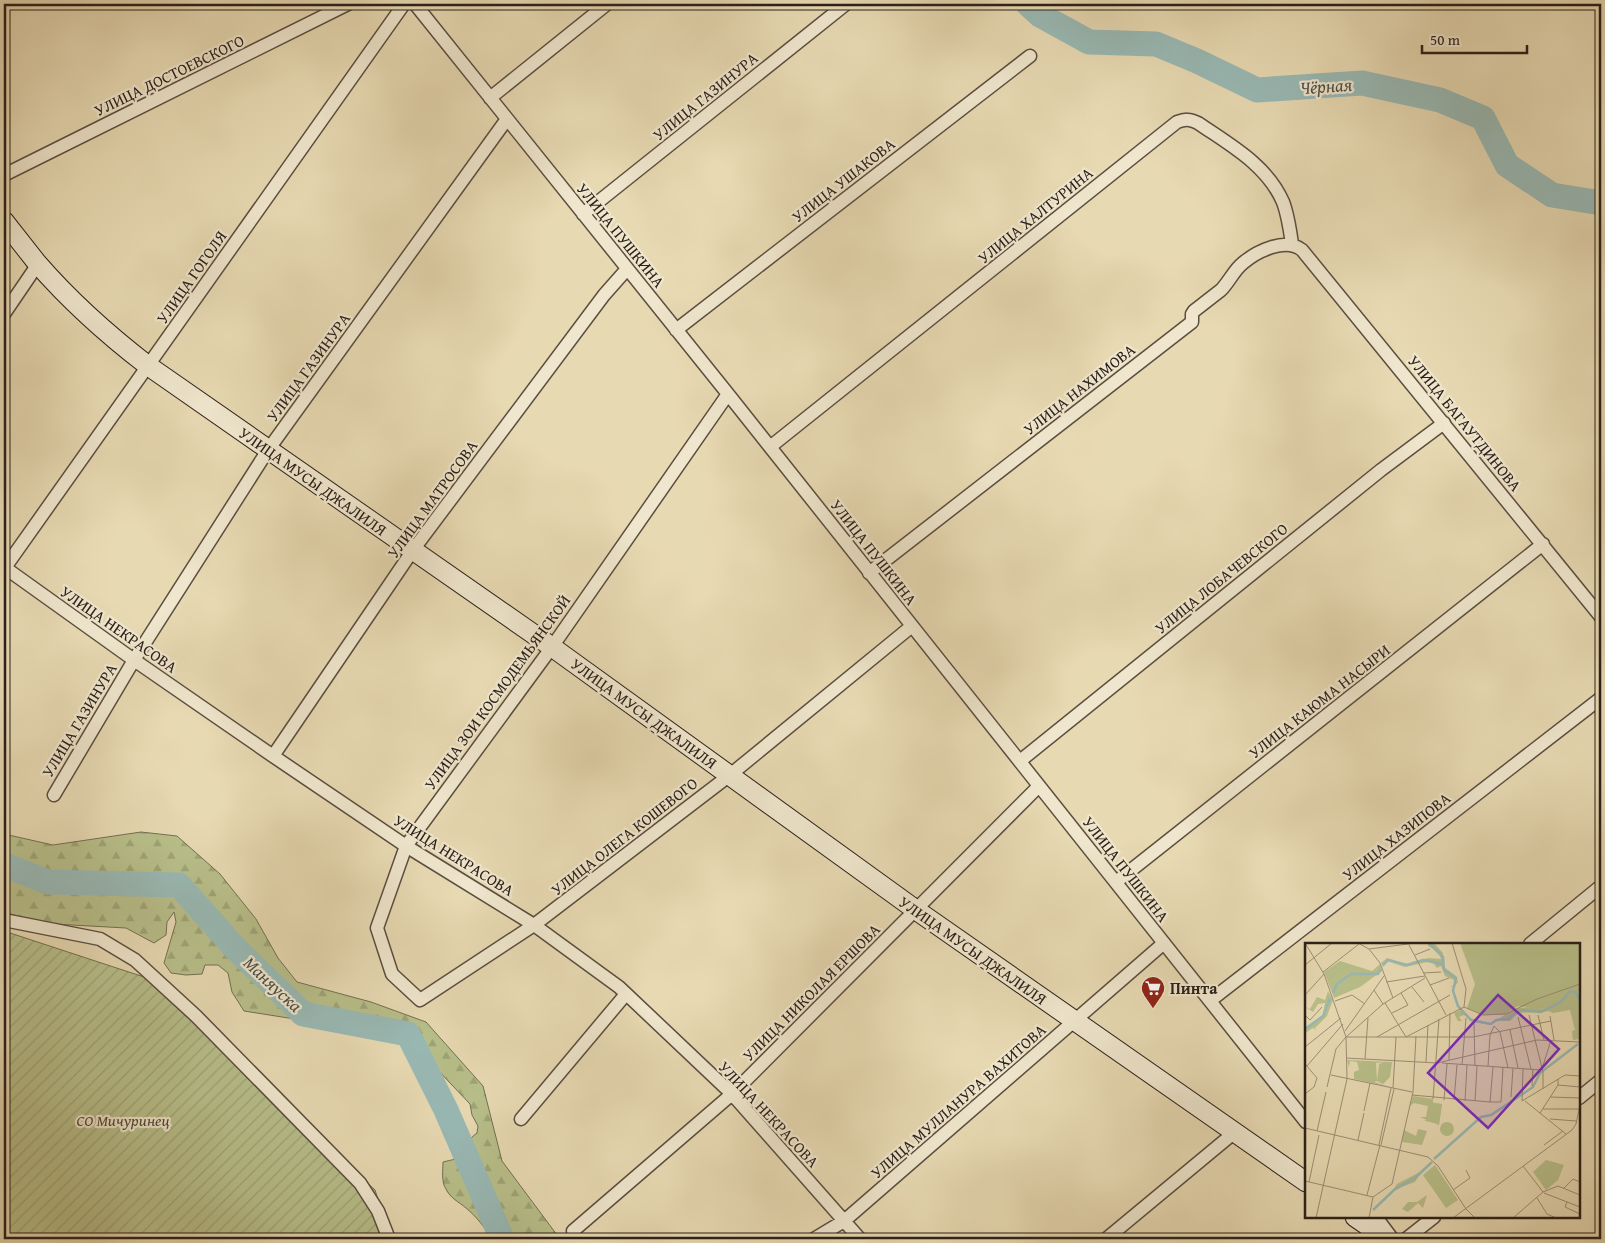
<svg xmlns="http://www.w3.org/2000/svg" width="1605" height="1243" viewBox="0 0 1605 1243" font-family="'Gentium Book Plus',serif">
<style>
.forest{fill:url(#forest-firs);stroke:#727052}
.garden{fill:url(#garden-furrows);stroke:#727052}
.lines{fill:none;stroke-linecap:round;stroke-linejoin:round}
.river{stroke:#99b9b4;stroke-width:25}
.street-casing{stroke:#5a4e40;stroke-width:15}
.secondary-casing{stroke:#2b201a;stroke-width:21}
.street{stroke:#efe6cd;stroke-width:12}
.secondary{stroke:#efe6cd;stroke-width:19}
.labels{text-anchor:middle;dominant-baseline:central;stroke-width:4.5;stroke-linejoin:round;paint-order:stroke}
.street-label{font-size:16px;fill:#2b201a;stroke:#efe6cd}
.poi-label{font-size:16px;font-weight:bold;fill:#2b201a;stroke:#efe6cd;text-anchor:start}
.park-label{font-size:16px;font-style:italic;fill:#4e4836;stroke:#efe6cd}
.water-label{font-size:18px;font-style:italic;fill:#4c4e48;stroke:#efe6cd}
.inset-river{fill:none;stroke:#99b9b4;stroke-width:2.5}
.inset-road{fill:none;stroke:#9c8f75;stroke-width:1}
.view{fill:#7b2cbf;fill-opacity:0.15;stroke:#7b2cbf;stroke-width:2.5}
.inset-edge{fill:none;stroke:#2b201a;stroke-width:2.5}
</style>
<defs>
<pattern id="forest-firs" width="22" height="20" patternUnits="userSpaceOnUse" patternTransform="scale(1.25)"><rect width="22" height="20" fill="#b8bf8a"/><path d="M5 1l3.5 6h-7zM16 11l3.5 6h-7z" fill="#9ea476"/></pattern>
<pattern id="garden-furrows" width="10" height="10" patternUnits="userSpaceOnUse" patternTransform="scale(1.25)"><rect width="10" height="10" fill="#b8bf8a"/><path d="M-1 1l2-2M0 10L10 0M9 11l2-2" fill="none" stroke="#9ea476"/></pattern>
</defs>
<rect width="100%" height="100%" fill="#e7d9b2"/>
<filter id="stains"><feTurbulence type="fractalNoise" baseFrequency=".004" numOctaves="4"/><feColorMatrix values="0 0 0 0 .2 0 0 0 0 .09 0 0 0 0 .02 0 0 0 .5 -.17"/></filter>
<radialGradient id="worn" r=".72"><stop offset=".6" stop-color="#630" stop-opacity="0"/><stop offset="1" stop-color="#630" stop-opacity=".3"/></radialGradient>
<!-- forest -->
<path class="forest" d="M141 832 177 836 220 874 256 919 278 958 297 982 371 1002 426 1022 483 1086 502 1161 560 1239H492C485 1228 477 1217 466 1208 459 1202 450 1198 446 1189 441 1182 443 1170 443 1162 447 1161 452 1160 455 1159 464 1153 467 1139 477 1133L478 1126 472 1115 470 1104 433 1065 426 1055 401 1041 377 1032 244 1011 232 992 228 973 218 965H205L202 974 186 975 171 973 164 963 176 922 174 912 167 922 166 935 154 943 126 928 54 924 33 921 4 912V834L53 845Z"/>
<!-- garden -->
<path class="garden" d="M4 931 144 977 375 1190 391 1239H4Z"/>
<g class="lines">
<!-- river -->
<path class="river" d="M1028 4 1040 15 1089 42 1156 44 1197 61 1257 90 1362 83 1440 100 1483 118 1507 165 1552 195 1601 203
M4 865 48 882 179 885 234 947 303 1014 408 1034 446 1110 502 1239"/>
<!-- street casing -->
<g class="street-casing">
<path id="street" d="M415 4 728 394 1306 1122
M490 98 607 4
M4 175 348 4
M583 214 846 4
M4 314 38 264
M676 330 1030 56
M728 394 552 647 406 846 377 928 392 974 420 1000 534 925 730 775 912 626
M770 447 1177 122C1185 119 1190 119 1198 123 1230 145 1267 165 1283 202 1288 215 1290 230 1292 244
M4 567 134 660 273 756 406 846 534 925 619 987 732 1094 860 1239
M4 569 404 4
M869 573 1192 322V314L1194 311C1203 304 1212 297 1221 290 1229 282 1234 270 1243 263 1257 251 1286 237 1302 250L1601 617
M273 756 413 550 604 295 627 269
M1020 761 1381 470 1444 423
M54 795 134 660 268 450 507 119
M1116 882 1543 544
M4 920 100 939 135 960 196 1016 360 1183 378 1211 389 1239
M1530 944 1601 886
M1211 1000 1601 698
M1579 1098 1601 1080
M521 1119 626 994
M1376 1217 1391 1237
M573 1231 732 1094 1039 786
M814 1239 844 1221 1164 943
M1106 1239 1235 1132
M1406 1239 1434 1217"/>
</g>
<!-- secondary casing -->
<g class="secondary-casing">
<path id="secondary" d="M4 221C15 235 26 249 37 263 70 301 108 335 147 365L552 647 916 910 1306 1182
M1355 1217 1387 1239"/>
</g>
<!-- street -->
<use href="#street" class="street"/>
<!-- secondary -->
<use href="#secondary" class="secondary"/>
</g>
<!-- icons -->
<defs>
<g id="supermarket-pin" transform="scale(1.25)"><path d="M0 17L-7.5 6A9.5 9.5 0 1 1 7.5 6Z" fill="#8f2418" stroke="#efe6cd"/><path d="M-6-5.5h2.5l.6 2H6L4.5 2H-2.5L-4.4-4H-6ZM-1.5 3.2a1.3 1.3 0 1 0 .1 0ZM3 3.2a1.3 1.3 0 1 0 .1 0Z" fill="#fff"/></g>
</defs>
<g fill-rule="evenodd">
<use href="#supermarket-pin" x="1153" y="988"/>
</g>
<g class="labels">
<!-- street labels -->
<g class="street-label">
<text transform="translate(169 75) rotate(-26)">УЛИЦА ДОСТОЕВСКОГО</text>
<text transform="translate(705 96) rotate(-39)">УЛИЦА ГАЗИНУРА</text>
<text transform="translate(843 180) rotate(-38)">УЛИЦА УШАКОВА</text>
<text transform="translate(1035 215) rotate(-39)">УЛИЦА ХАЛТУРИНА</text>
<text transform="translate(621 235) rotate(51)">УЛИЦА ПУШКИНА</text>
<text transform="translate(191 277) rotate(-55)">УЛИЦА ГОГОЛЯ</text>
<text transform="translate(308 367) rotate(-54)">УЛИЦА ГАЗИНУРА</text>
<text transform="translate(1079 389) rotate(-38)">УЛИЦА НАХИМОВА</text>
<text transform="translate(1465 423) rotate(51)">УЛИЦА БАГАУТДИНОВА</text>
<text transform="translate(313 481) rotate(35)">УЛИЦА МУСЫ ДЖАЛИЛЯ</text>
<text transform="translate(432 499) rotate(-54)">УЛИЦА МАТРОСОВА</text>
<text transform="translate(874 552) rotate(52)">УЛИЦА ПУШКИНА</text>
<text transform="translate(1221 578) rotate(-39)">УЛИЦА ЛОБАЧЕВСКОГО</text>
<text transform="translate(119 629) rotate(35)">УЛИЦА НЕКРАСОВА</text>
<text transform="translate(497 692) rotate(-54)">УЛИЦА ЗОИ КОСМОДЕМЬЯНСКОЙ</text>
<text transform="translate(1319 701) rotate(-38)">УЛИЦА КАЮМА НАСЫРИ</text>
<text transform="translate(644 713) rotate(36)">УЛИЦА МУСЫ ДЖАЛИЛЯ</text>
<text transform="translate(79 720) rotate(-59)">УЛИЦА ГАЗИНУРА</text>
<text transform="translate(624 836) rotate(-38)">УЛИЦА ОЛЕГА КОШЕВОГО</text>
<text transform="translate(1396 836) rotate(-38)">УЛИЦА ХАЗИПОВА</text>
<text transform="translate(454 855) rotate(32)">УЛИЦА НЕКРАСОВА</text>
<text transform="translate(1126 869) rotate(52)">УЛИЦА ПУШКИНА</text>
<text transform="translate(973 950) rotate(35)">УЛИЦА МУСЫ ДЖАЛИЛЯ</text>
<text transform="translate(811 992) rotate(-45)">УЛИЦА НИКОЛАЯ ЕРШОВА</text>
<text transform="translate(958 1101) rotate(-41)">УЛИЦА МУЛЛАНУРА ВАХИТОВА</text>
<text transform="translate(769 1114) rotate(47)">УЛИЦА НЕКРАСОВА</text>
</g>
<!-- poi labels -->
<g class="poi-label">
<text x="1170" y="988">Пинта</text>
</g>
<!-- park labels -->
<g class="park-label">
<text x="123" y="1120">СО Мичуринец</text>
</g>
<!-- water labels -->
<g class="water-label">
<text transform="translate(1326 86) rotate(-4)">Чёрная</text>
<text transform="translate(273 984) rotate(43)">Маняуска</text>
</g>
</g>
<!-- overview -->
<g transform="translate(1305 943)">
<rect width="275" height="275" fill="#e7d9b2"/>
<path d="M42 117 85 119 84 123 80 119 71 120 72 138 69 139 85 144 49 136V129L54 127 52 119 45 118 44 124ZM108 153 128 156V162L137 161 134 182 115 174H121L123 163 109 160 105 163ZM113 186 122 188 117 202 97 199 99 187 111 193ZM241 217 259 222 253 237 241 247 228 229ZM130 222 153 257 141 265 118 232Z" fill="#b8bf8a"/>
<path d="M123 0H129L138 10 139 24 151 33 153 39 149 44 144 43H149V37L140 33 136 23 132 25 127 18 100 24 82 18 78 24 76 20 82 15 101 21 123 15 136 16 133 8 123 3ZM23 48 28 57 22 73 10 85 11 87 8 85 0 90V85L18 72 20 60 13 61 8 69 0 64 5 66 12 54 20 57ZM229 64 247 68 213 70 205 78H193L185 82 169 79 159 72 154 74 157 78H153L149 70 156 67 165 75 184 81 212 65ZM114 157 137 161 134 181 120 178 127 162ZM117 228 110 239 88 247 92 241ZM122 252 118 265 113 260 103 269 97 266 103 259H112Z" fill="#b8bf8a"/>
<path d="M35 18 67 28 75 21 77 28 55 44 29 55 19 29Z" fill="#b8bf8a"/>
<path d="M155 0H275V96L268 97 267 88 270 87 265 67 248 70 239 66 213 63 200 71 179 72 162 65 170 41Z" fill="#b8bf8a"/>
<path d="M79 119H87L85 134 78 141 72 138 74 121ZM135 186a7 7 0 1 1 14 0a7 7 0 1 1-14 0Z" fill="#b8bf8a"/>
<path class="inset-river" d="M124 0 138 14 139 27 151 35 148 48 153 63 166 77 186 81 191 77 203 76 215 67 236 69 256 59 265 48 271 49 275 59M78 22 83 17 102 22 118 17 137 21M28 50 32 41 46 31H73L76 26M0 86 18 73 25 55M129 216 176 174 186 172 228 144 235 130 273 101M68 267 89 247 110 235 127 219"/>
<path class="inset-road" d="M0 0 19 31 41 94 42 136 11 275M53 0 64 6 75 20 88 55M147 0 161 46 159 64M104 2 141 72M64 6 111 0M110 12 125 6M0 22 27 0M18 29 54 1M118 30 136 29M81 39 120 33M125 42 144 35M107 44 119 59M69 47 78 61M0 52 19 31M30 58 47 52 60 61M80 60 101 94 159 64M159 64 178 72 201 71 232 56 275 41M87 70 103 62 96 50M0 72 5 77 17 64M224 72 238 129V146M233 72 239 97M245 73 249 97M213 74 226 126M169 80 170 123M205 87 213 125M40 88 79 33M41 94H168L246 78M72 94 145 52M0 104 36 75M41 115 132 120 232 97 275 99M60 116 63 75M144 117 145 70M121 119 123 82M137 120 236 127M0 121 12 135 9 144 0 151M157 122 161 75M2 123 38 81M183 123 185 92 189 83 195 89 203 125M218 126 217 158 260 132 275 133M237 126 246 97M26 132 107 149M253 136V142L275 144M227 143 228 126M22 144 31 106 41 94 78 61 120 35M88 145 91 94M107 152 185 159 188 124M206 154 208 125M245 154 275 155M128 156 134 76M139 157 142 121M149 157 152 122M160 158 162 122M170 158 172 123M220 158 261 191M185 159H196L198 124M238 166H274M59 168 65 140M235 170 253 142M245 176 271 178M0 185 123 214 133 223 161 266 170 275M12 188 21 149M53 197 59 170M74 202 86 145M76 202 89 146M239 202 258 188M0 238 68 254M4 239 14 192M259 245 268 236 275 239M148 247 165 235 161 227M238 249 253 243 275 252M239 250 275 264M62 252 75 202M68 254 87 241 108 149 111 93M232 255 242 271 251 275M262 259 260 264 275 271M64 275 68 254M148 275 267 187 271 181 275 162M208 275 238 249 218 223"/>
<path class="view" d="M193 52 254 106 183 185 123 130Z"/>
<rect width="275" height="275" class="inset-edge"/>
</g>
<!-- margin -->
<rect width="1605" height="1243" fill="none" stroke="#e7d9b2" stroke-width="20"/>
<rect x="5" y="5" width="1595" height="1233" fill="none" stroke="#2b201a" stroke-width="2.5"/>
<rect x="10" y="10" width="1585" height="1223" fill="none" stroke="#2b201a"/>
<!-- scale -->
<path d="M1422 45v8h105v-8" fill="none" stroke="#2b201a" stroke-width="2.5"/>
<text x="1430" y="45" font-size="15" fill="#2b201a" stroke="#efe6cd" stroke-width="4" paint-order="stroke">50 m</text>
<rect width="100%" height="100%" filter="url(#stains)"/>
<rect width="100%" height="100%" fill="url(#worn)"/>
</svg>
